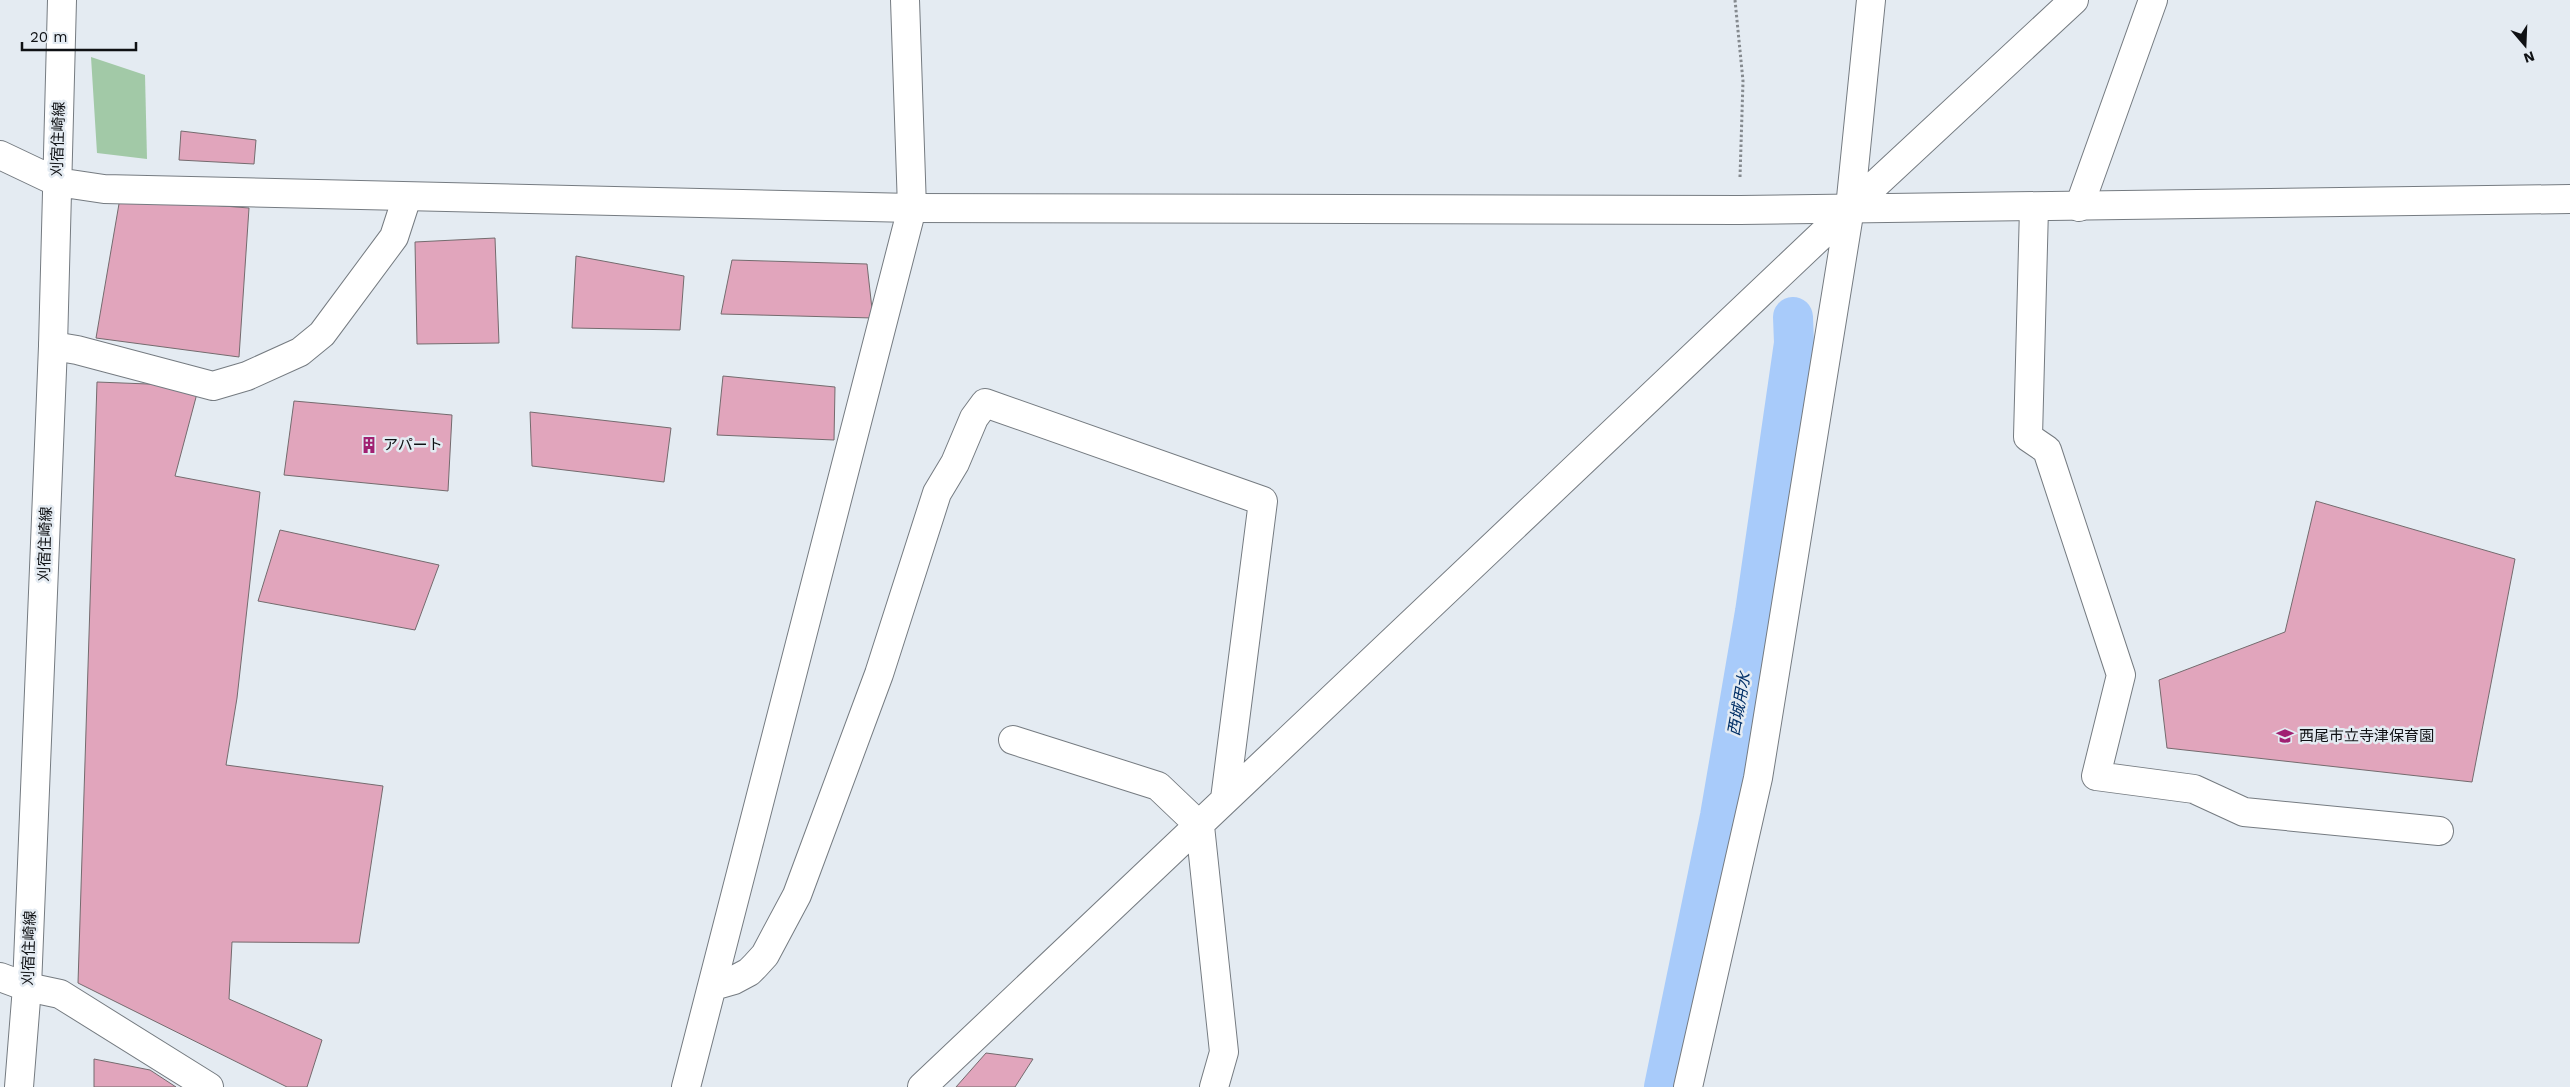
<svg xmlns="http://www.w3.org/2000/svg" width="2570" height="1087" viewBox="0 0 2570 1087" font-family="'Work Sans','Noto Sans JP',sans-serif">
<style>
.green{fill:#a2c9a7}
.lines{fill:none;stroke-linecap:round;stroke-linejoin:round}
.canal{stroke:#a8cbfa;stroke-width:40}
.building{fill:#e1a5bc;stroke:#746b6e}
.street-casing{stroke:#757b81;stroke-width:30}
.secondary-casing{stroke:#757b81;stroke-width:30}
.path{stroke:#858a8f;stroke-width:3;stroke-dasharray:2.5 2.5;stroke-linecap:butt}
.street{stroke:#fff;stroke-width:28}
.secondary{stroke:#fff;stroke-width:28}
.labels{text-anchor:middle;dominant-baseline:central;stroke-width:5;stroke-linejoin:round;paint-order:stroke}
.street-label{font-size:15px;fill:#0f1114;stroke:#e4ebf2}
.poi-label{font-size:15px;fill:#0f1114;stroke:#e4ebf2;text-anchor:start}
.water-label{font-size:16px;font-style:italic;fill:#012f66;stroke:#e4ebf2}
</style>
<rect width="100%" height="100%" fill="#e4ebf2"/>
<!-- green -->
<path class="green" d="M91 57 145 75 147 159 97 153Z"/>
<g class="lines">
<!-- canal -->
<path class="canal" d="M1664 1087 1720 816 1755 612 1794 343 1793 317"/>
</g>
<!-- building -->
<path class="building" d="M181 131 256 140 254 164 179 160Z
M120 198 249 208 239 357 96 338Z
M495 238 499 343 417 344 415 242Z
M576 256 684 276 680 330 572 328Z
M732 260 867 264 873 318 721 314Z
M723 376 835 387 834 440 717 435Z
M97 382 199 386 175 476 260 492 237 698 226 765 383 786 359 943 232 942 229 999 322 1040 307 1087H287L78 983Z
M294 401 452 415 448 491 284 475Z
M530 412 671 428 664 482 532 466Z
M2316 501 2515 559 2472 782 2167 748 2159 680 2285 632Z
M280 530 439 565 415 630 258 601Z
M986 1053 1033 1059 1015 1087H956Z
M94 1059 150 1070 176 1087H94Z"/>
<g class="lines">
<!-- street casing -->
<g class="street-casing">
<path id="street" d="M2079 207 2153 0
M2034 208 2028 437 2047 450 2121 675 2096 776 2194 789 2244 812 2439 831
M53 346 77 350 213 386 247 376 300 352 322 334 394 237 407 197
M1013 740 1158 786 1200 826 1224 1052 1214 1087
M0 977 27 987 60 994 209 1087
M713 986 734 980 749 972 755 966 765 955 797 895 879 674 937 493 955 463 974 418 985 403 1263 501 1225 799
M686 1087 912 208 905 0
M922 1087 1850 208 2074 0
M1688 1087 1758 778 1850 208 1871 0"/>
</g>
<!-- secondary casing -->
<g class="secondary-casing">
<path id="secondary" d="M0 155 57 182 104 189 912 208 1740 210 2570 199
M19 1087 27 987 53 346 62 0"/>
</g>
<!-- path -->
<path class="path" d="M1735 0 1743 81 1740 177"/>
<!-- street -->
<use href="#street" class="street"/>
<!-- secondary -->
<use href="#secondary" class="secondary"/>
</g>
<!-- icons -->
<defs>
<g id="building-bare" transform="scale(1.35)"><path d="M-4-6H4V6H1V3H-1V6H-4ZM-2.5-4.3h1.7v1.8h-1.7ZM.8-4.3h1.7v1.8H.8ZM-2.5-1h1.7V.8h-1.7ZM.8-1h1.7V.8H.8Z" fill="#a02072" stroke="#e4ebf2" stroke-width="2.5" paint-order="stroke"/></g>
<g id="school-bare" transform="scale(1.35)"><path d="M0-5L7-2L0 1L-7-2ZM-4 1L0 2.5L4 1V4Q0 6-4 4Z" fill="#a02072" stroke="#e4ebf2" stroke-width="2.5" paint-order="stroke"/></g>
</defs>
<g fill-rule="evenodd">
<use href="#building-bare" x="369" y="445"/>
<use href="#school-bare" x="2285" y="736"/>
</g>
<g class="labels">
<!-- street labels -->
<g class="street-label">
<text transform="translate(58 139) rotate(-88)">刈宿住崎線</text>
<text transform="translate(45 544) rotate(-88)">刈宿住崎線</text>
<text transform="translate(29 948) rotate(-88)">刈宿住崎線</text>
</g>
<!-- poi labels -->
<g class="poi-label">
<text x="383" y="445">アパート</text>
<text x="2299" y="736">西尾市立寺津保育園</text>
</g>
<!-- water labels -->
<g class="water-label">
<text transform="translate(1739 704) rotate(-80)">西城用水</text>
</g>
</g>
<!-- north arrow -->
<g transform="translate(2525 45) rotate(161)" stroke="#e4ebf2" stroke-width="4" paint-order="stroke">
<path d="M0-4L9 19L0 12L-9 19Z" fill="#0f1114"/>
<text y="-8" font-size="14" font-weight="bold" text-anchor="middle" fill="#0f1114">N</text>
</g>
<!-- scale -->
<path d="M22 42v8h114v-8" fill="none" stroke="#0f1114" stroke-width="2.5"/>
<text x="30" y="42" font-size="15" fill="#0f1114" stroke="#e4ebf2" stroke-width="4" paint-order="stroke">20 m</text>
</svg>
